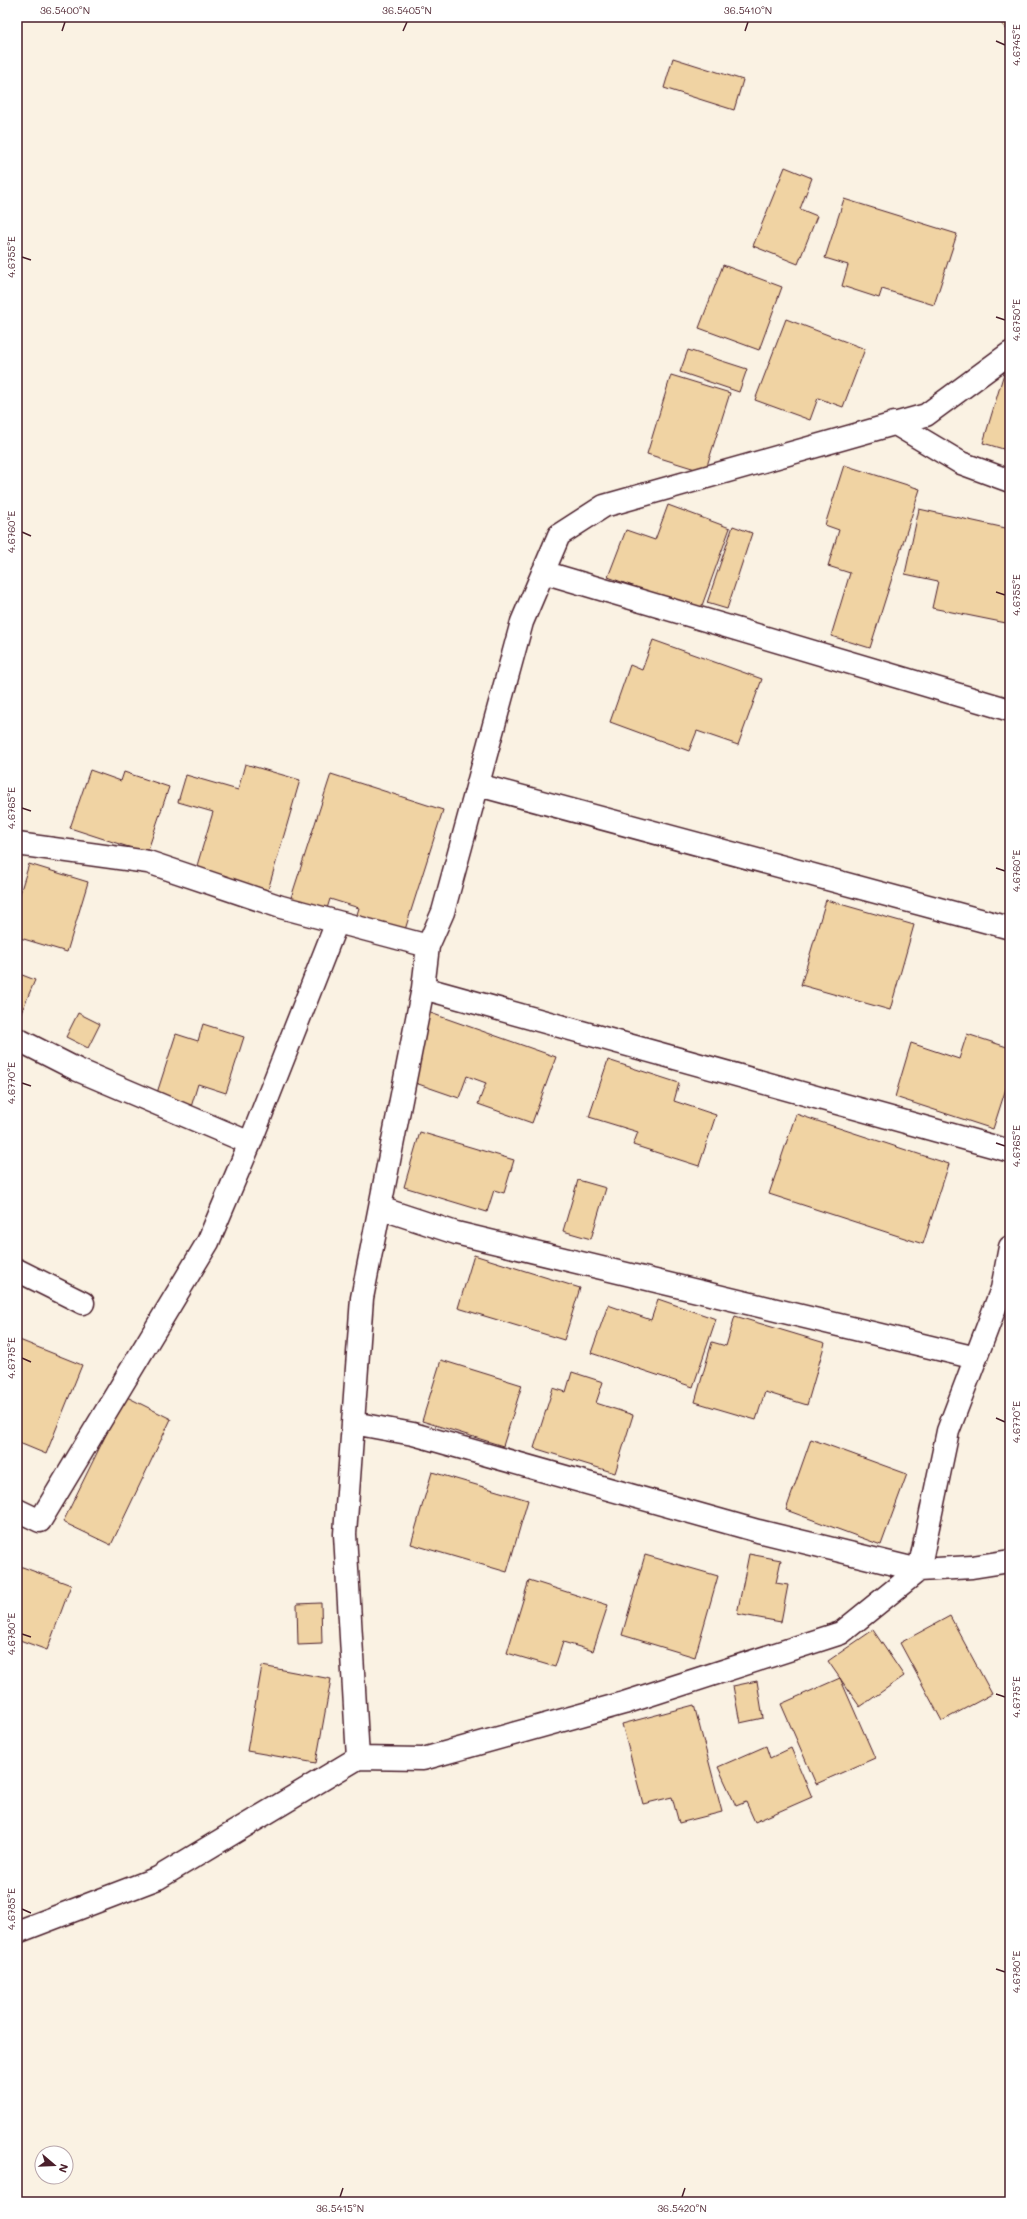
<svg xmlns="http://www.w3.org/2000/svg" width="1027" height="2219" viewBox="0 0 1027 2219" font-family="Mali,sans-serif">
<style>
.building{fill:#f0d3a3;stroke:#4a1f2b}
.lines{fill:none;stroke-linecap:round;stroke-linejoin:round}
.minor-casing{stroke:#4a1f2b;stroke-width:25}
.minor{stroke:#fff;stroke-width:22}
.ticks{fill:none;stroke:#4a1f2b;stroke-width:1.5}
.neatline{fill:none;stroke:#4a1f2b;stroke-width:1.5}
.ticks-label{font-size:10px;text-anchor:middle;fill:#4a1f2b}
</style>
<rect width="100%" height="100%" fill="#faf2e3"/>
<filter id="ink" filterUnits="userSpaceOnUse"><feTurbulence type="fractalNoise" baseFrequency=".025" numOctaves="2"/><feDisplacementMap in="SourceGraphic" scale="8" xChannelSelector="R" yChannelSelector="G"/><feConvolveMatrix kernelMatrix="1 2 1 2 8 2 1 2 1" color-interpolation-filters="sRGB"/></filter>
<g filter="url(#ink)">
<!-- building -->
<path class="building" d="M995 17H1010V33Z
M673 58 743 80 734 110 664 88Z
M785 167 812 178 800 209 817 216 798 264 753 246Z
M844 199 957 234 934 305 882 289 879 298 842 286 848 265 825 258Z
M723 265 782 287 759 350 699 328Z
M786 319 865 349 843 407 818 398 810 420 755 400Z
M688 350 747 369 739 392 680 372Z
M1005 370 1010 372V451L983 443Z
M671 375 730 393 705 472 647 454Z
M844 465 920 489 870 648 831 636 850 573 828 566 839 530 825 525Z
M668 505 730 528 700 611 608 577 626 530 655 540Z
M919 509 1010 529V603L1006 623 932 608 938 581 905 574Z
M733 526 752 533 727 609 707 603Z
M653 640 762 679 738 745 697 731 689 751 610 722 630 665 642 670Z
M245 764 300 780 268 890 196 869 213 812 178 802 186 775 238 790Z
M90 770 121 781 124 772 169 787 147 853 70 828Z
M331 774 443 810 403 936 355 921 359 908 330 899 325 915 289 904Z
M29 864 88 882 67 952 17 937V903Z
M826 900 914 925 890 1010 801 985Z
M17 973 35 980 21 1013 17 1012Z
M422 1010 556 1057 532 1123 478 1104 486 1083 467 1076 459 1098 398 1077Z
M78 1013 100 1024 88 1048 66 1037Z
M203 1024 244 1037 226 1093 198 1084 191 1107 156 1096 176 1034 198 1041Z
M967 1034 1010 1048V1076L993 1129 895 1097 911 1043 959 1059Z
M608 1060 679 1083 674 1101 716 1115 699 1166 633 1145 638 1132 589 1117Z
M796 1114 949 1164 923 1244 769 1194Z
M420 1132 514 1160 504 1193 494 1190 487 1212 404 1187Z
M578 1180 606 1188 591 1239 563 1231Z
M474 1255 580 1288 564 1340 458 1308Z
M658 1299 716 1319 693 1387 591 1353 608 1305 651 1320Z
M735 1316 825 1343 807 1405 765 1392 756 1420 695 1402 712 1342 726 1346Z
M17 1339 82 1365 46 1454 17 1442Z
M441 1360 522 1385 503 1446 422 1421Z
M572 1372 603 1382 596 1403 633 1415 615 1473 534 1448 553 1388 566 1392Z
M125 1396 171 1419 111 1545 63 1522Z
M811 1439 907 1474 881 1545 786 1510Z
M432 1472 528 1500 507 1572 411 1544Z
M749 1554 781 1560 776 1583 788 1585 781 1622 737 1614Z
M645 1555 718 1576 695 1657 622 1635Z
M17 1565 71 1585 47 1650 17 1639Z
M529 1580 608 1605 593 1651 563 1642 555 1667 507 1653Z
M321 1603 322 1644 298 1645 297 1604Z
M950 1616 992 1694 942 1721 900 1643Z
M873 1630 904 1676 860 1707 828 1661Z
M262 1666 331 1679 316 1763 247 1751Z
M840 1678 875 1758 816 1784 781 1704Z
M757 1681 763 1718 740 1723 733 1686Z
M694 1705 722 1812 679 1823 672 1797 643 1804 622 1724Z
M766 1746 770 1758 791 1748 812 1797 755 1822 746 1802 736 1806 718 1767Z"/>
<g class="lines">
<!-- minor casing -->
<g class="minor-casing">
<path id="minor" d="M894 423 961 463 1010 481
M543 572 1010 710
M478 785 1010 928
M17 844 148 862 281 907 428 946
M423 988 1010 1151
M17 1039 78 1070 250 1143
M380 1208 456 1233 976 1358
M17 1270 83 1303
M353 1423 413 1434 758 1531 919 1570 948 1431 1002 1289 1010 1247
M17 1510 40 1521 208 1242 250 1143 337 922
M358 1758 345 1534 362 1298 423 988 428 946 443 912 522 622 559 535 604 506 926 415 1010 353
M17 1932 158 1878 358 1758 423 1759 624 1703 841 1633 919 1570 972 1567 1010 1561"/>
</g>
<!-- minor -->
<use href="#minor" class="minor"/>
</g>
</g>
<!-- ticks -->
<path class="ticks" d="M62 31 65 22M403 31 407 22M745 31 748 22M996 41 1005 45M22 257 31 260M996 317 1005 320M22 532 31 536M996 592 1005 595M22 808 31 811M996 868 1005 871M22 1083 31 1086M996 1143 1005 1146M22 1358 31 1362M996 1418 1005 1422M22 1634 31 1637M996 1694 1005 1697M22 1909 31 1913M996 1969 1005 1972M340 2197 343 2188M682 2197 685 2188"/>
<!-- margin -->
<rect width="1027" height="2219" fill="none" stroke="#fff" stroke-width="44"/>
<!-- north arrow -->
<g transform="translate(54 2165) rotate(109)"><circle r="19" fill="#ffffff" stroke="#b7a5aa"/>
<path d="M0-3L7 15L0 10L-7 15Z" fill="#4a1f2b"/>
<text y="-6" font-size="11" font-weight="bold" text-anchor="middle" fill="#4a1f2b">N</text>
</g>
<rect x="22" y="22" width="983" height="2175" class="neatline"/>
<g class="ticks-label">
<text x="65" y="14">36.5400°N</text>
<text x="407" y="14">36.5405°N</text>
<text x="748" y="14">36.5410°N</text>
<text transform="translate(1016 45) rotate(-90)" y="4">4.6745°E</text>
<text transform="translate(11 257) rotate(-90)" y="4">4.6755°E</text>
<text transform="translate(1016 320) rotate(-90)" y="4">4.6750°E</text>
<text transform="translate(11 532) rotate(-90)" y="4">4.6760°E</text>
<text transform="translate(1016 595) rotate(-90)" y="4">4.6755°E</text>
<text transform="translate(11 808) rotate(-90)" y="4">4.6765°E</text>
<text transform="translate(1016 871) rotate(-90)" y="4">4.6760°E</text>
<text transform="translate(11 1083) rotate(-90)" y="4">4.6770°E</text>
<text transform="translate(1016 1146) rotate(-90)" y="4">4.6765°E</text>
<text transform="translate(11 1358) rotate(-90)" y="4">4.6775°E</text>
<text transform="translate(1016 1422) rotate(-90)" y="4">4.6770°E</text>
<text transform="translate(11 1634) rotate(-90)" y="4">4.6780°E</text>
<text transform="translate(1016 1697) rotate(-90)" y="4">4.6775°E</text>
<text transform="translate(11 1909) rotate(-90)" y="4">4.6785°E</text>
<text transform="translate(1016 1972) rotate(-90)" y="4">4.6780°E</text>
<text x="340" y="2212">36.5415°N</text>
<text x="682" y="2212">36.5420°N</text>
</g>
</svg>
